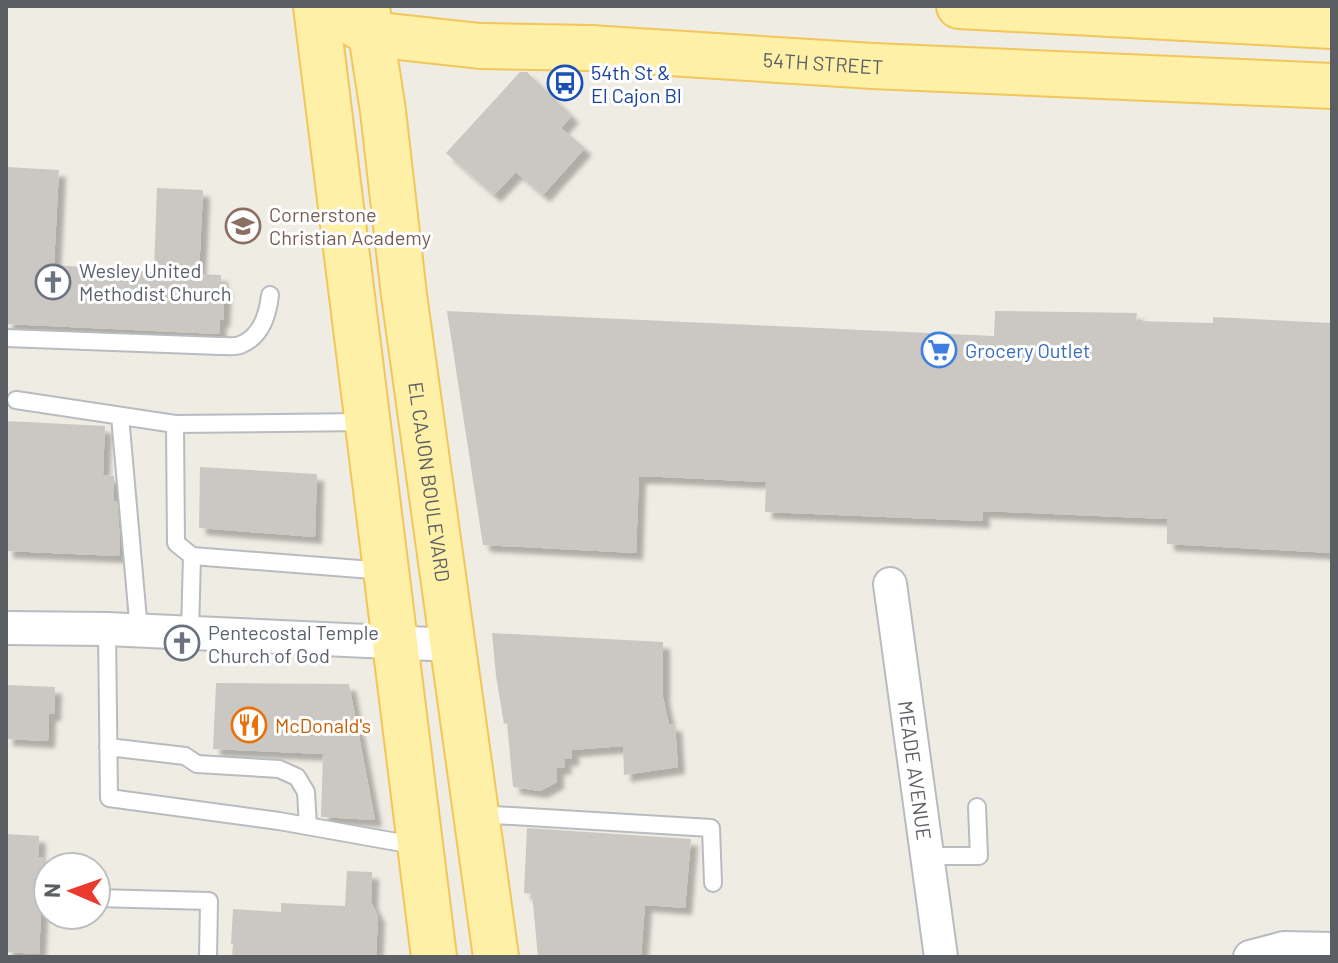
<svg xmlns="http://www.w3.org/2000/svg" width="1338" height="963" viewBox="0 0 1338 963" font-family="Barlow,sans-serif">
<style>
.building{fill:#cbc8c3;filter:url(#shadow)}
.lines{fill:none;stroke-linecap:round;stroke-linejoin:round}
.service-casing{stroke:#b8bbc0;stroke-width:20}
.minor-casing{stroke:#b8bbc0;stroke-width:36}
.primary-casing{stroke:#f2c659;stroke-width:48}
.service{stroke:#fff;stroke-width:16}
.minor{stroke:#fff;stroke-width:32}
.primary{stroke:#fff0a8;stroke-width:44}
.labels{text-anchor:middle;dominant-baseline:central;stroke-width:6;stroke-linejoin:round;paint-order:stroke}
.street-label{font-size:20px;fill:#5b5f64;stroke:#fff}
.transit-label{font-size:20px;fill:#164399;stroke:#fff;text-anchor:start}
.education-label{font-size:20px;fill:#785e54;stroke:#fff;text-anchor:start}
.worship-label{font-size:20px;fill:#5b616d;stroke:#fff;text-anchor:start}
.shop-label{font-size:20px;fill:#366cbe;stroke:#fff;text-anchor:start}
.food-label{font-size:20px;fill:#c56008;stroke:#fff;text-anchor:start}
</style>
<defs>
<filter id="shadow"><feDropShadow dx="7" dy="7" stdDeviation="2" flood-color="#0004"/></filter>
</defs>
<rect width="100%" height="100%" fill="#eeece3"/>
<!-- building -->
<path class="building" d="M520 72H527L572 116 561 128 585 148 543 195 516 172 494 195 446 153Z
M6 167 59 170 54 265 154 272 157 188 203 190 199 274 221 275V285H225L223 320H220L219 334 6 324Z
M447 311 994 336 995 311 1137 313 1136 321 1213 323V317L1332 323V553L1167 544V519L982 511 983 521 765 512 766 482 662 477H639L636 553 483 545Z
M6 421 105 426 103 475 114 476V501L117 502 120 540 119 556 6 551Z
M200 467 317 474 315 537 199 528Z
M492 633 663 642V697L669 725 675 724 678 767 624 775 623 746 572 750V759H564L565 767 557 768V782L540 791 513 787 507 723 504 724 496 676Z
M216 683 349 684 375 820 321 817 323 754 213 749Z
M6 685 55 687 54 714H49L48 741 6 739Z
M527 828 691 839 685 908 645 905 641 957H538L532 894 524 893Z
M6 834 39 836 38 857H44L39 954 6 952Z
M347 871 372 872 371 902 378 916 376 957H232L233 944H231L233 909 281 912V903L345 906Z"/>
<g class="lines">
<!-- service casing -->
<g class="service-casing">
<path id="service" d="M6 338 220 346C226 346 235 347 240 345 261 337 268 314 270 295
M16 400 175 424
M120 416 139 631
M367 422 175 424 176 543 192 556 385 571
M107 629 109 798 279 821 419 846
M190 633 192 556
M108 747 185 756 197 764 279 769 297 777 306 792 308 826
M478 814 711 828 713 883
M927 856H979L977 807
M96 898 209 901 208 957"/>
</g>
<!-- minor casing -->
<g class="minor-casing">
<g id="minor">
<path id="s1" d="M890 584 941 957"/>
<path d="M6 628 107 629 453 645"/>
<path d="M1250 957 1284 948 1332 949"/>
</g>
</g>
<!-- primary casing -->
<g class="primary-casing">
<g id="primary">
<path d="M316 6 434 957"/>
<path id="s2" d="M324 6 371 34 480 46 590 48 873 66 1332 86"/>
<path d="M959 6 1332 26"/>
<path id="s3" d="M367 8 383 111 404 295 496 957"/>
</g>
</g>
<!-- service -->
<use href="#service" class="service"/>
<!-- minor -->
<use href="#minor" class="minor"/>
<!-- primary -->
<use href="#primary" class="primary"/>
</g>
<!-- icons -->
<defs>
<g id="bus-ring" transform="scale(1.8)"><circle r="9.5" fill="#fff" stroke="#1a4fb4" stroke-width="1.5"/><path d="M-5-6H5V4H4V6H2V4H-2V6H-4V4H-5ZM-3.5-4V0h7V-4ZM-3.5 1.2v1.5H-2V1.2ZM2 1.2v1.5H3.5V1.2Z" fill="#1a4fb4"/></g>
<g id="school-ring" transform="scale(1.8)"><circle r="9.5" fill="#fff" stroke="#8d6e63" stroke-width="1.5"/><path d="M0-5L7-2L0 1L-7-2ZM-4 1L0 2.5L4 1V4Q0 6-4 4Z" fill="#8d6e63"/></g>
<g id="church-ring" transform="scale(1.8)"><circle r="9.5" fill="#fff" stroke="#6b7280" stroke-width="1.5"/><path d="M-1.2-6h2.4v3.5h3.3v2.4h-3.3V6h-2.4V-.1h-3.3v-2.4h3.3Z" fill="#6b7280"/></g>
<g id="supermarket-ring" transform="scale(1.8)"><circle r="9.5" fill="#fff" stroke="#3f7fe0" stroke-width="1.5"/><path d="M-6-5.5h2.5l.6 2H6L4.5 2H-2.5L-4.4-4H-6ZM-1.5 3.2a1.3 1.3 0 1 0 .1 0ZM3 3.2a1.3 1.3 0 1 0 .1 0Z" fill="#3f7fe0"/></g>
<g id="restaurant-ring" transform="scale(1.8)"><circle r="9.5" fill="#fff" stroke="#e8710a" stroke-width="1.5"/><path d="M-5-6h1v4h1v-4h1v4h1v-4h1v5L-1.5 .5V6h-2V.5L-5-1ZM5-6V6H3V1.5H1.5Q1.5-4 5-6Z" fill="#e8710a"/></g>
</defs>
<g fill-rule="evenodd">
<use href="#bus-ring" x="565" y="83"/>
<use href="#school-ring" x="243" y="226"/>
<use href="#church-ring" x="53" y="282"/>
<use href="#supermarket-ring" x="939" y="350"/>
<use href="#church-ring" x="182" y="643"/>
<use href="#restaurant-ring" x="249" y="725"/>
</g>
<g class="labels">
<!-- street labels -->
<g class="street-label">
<text stroke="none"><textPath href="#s2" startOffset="508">54TH STREET</textPath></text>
<text stroke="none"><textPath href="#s3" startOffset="478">EL CAJON BOULEVARD</textPath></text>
<text stroke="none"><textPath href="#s1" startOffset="188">MEADE AVENUE</textPath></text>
</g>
<!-- transit labels -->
<g class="transit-label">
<text x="591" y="72">54th St &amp;<tspan x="591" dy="23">El Cajon Bl</tspan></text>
</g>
<!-- education labels -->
<g class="education-label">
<text x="269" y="214">Cornerstone<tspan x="269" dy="23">Christian Academy</tspan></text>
</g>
<!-- worship labels -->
<g class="worship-label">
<text x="79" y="270">Wesley United<tspan x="79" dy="23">Methodist Church</tspan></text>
<text x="208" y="632">Pentecostal Temple<tspan x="208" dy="23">Church of God</tspan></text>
</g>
<!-- shop labels -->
<g class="shop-label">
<text x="965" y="350">Grocery Outlet</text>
</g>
<!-- food labels -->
<g class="food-label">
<text x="275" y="725">McDonald's</text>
</g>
</g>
<!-- border -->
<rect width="1338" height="963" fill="none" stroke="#5b5f64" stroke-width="16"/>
<!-- north arrow -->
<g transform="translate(72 891) rotate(272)"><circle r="38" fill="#ffffff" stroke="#bdbfc1" stroke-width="2"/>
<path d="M0-6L14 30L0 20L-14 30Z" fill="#ea3b2e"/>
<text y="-12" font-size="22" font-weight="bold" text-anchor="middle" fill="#5b5f64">N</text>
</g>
</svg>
